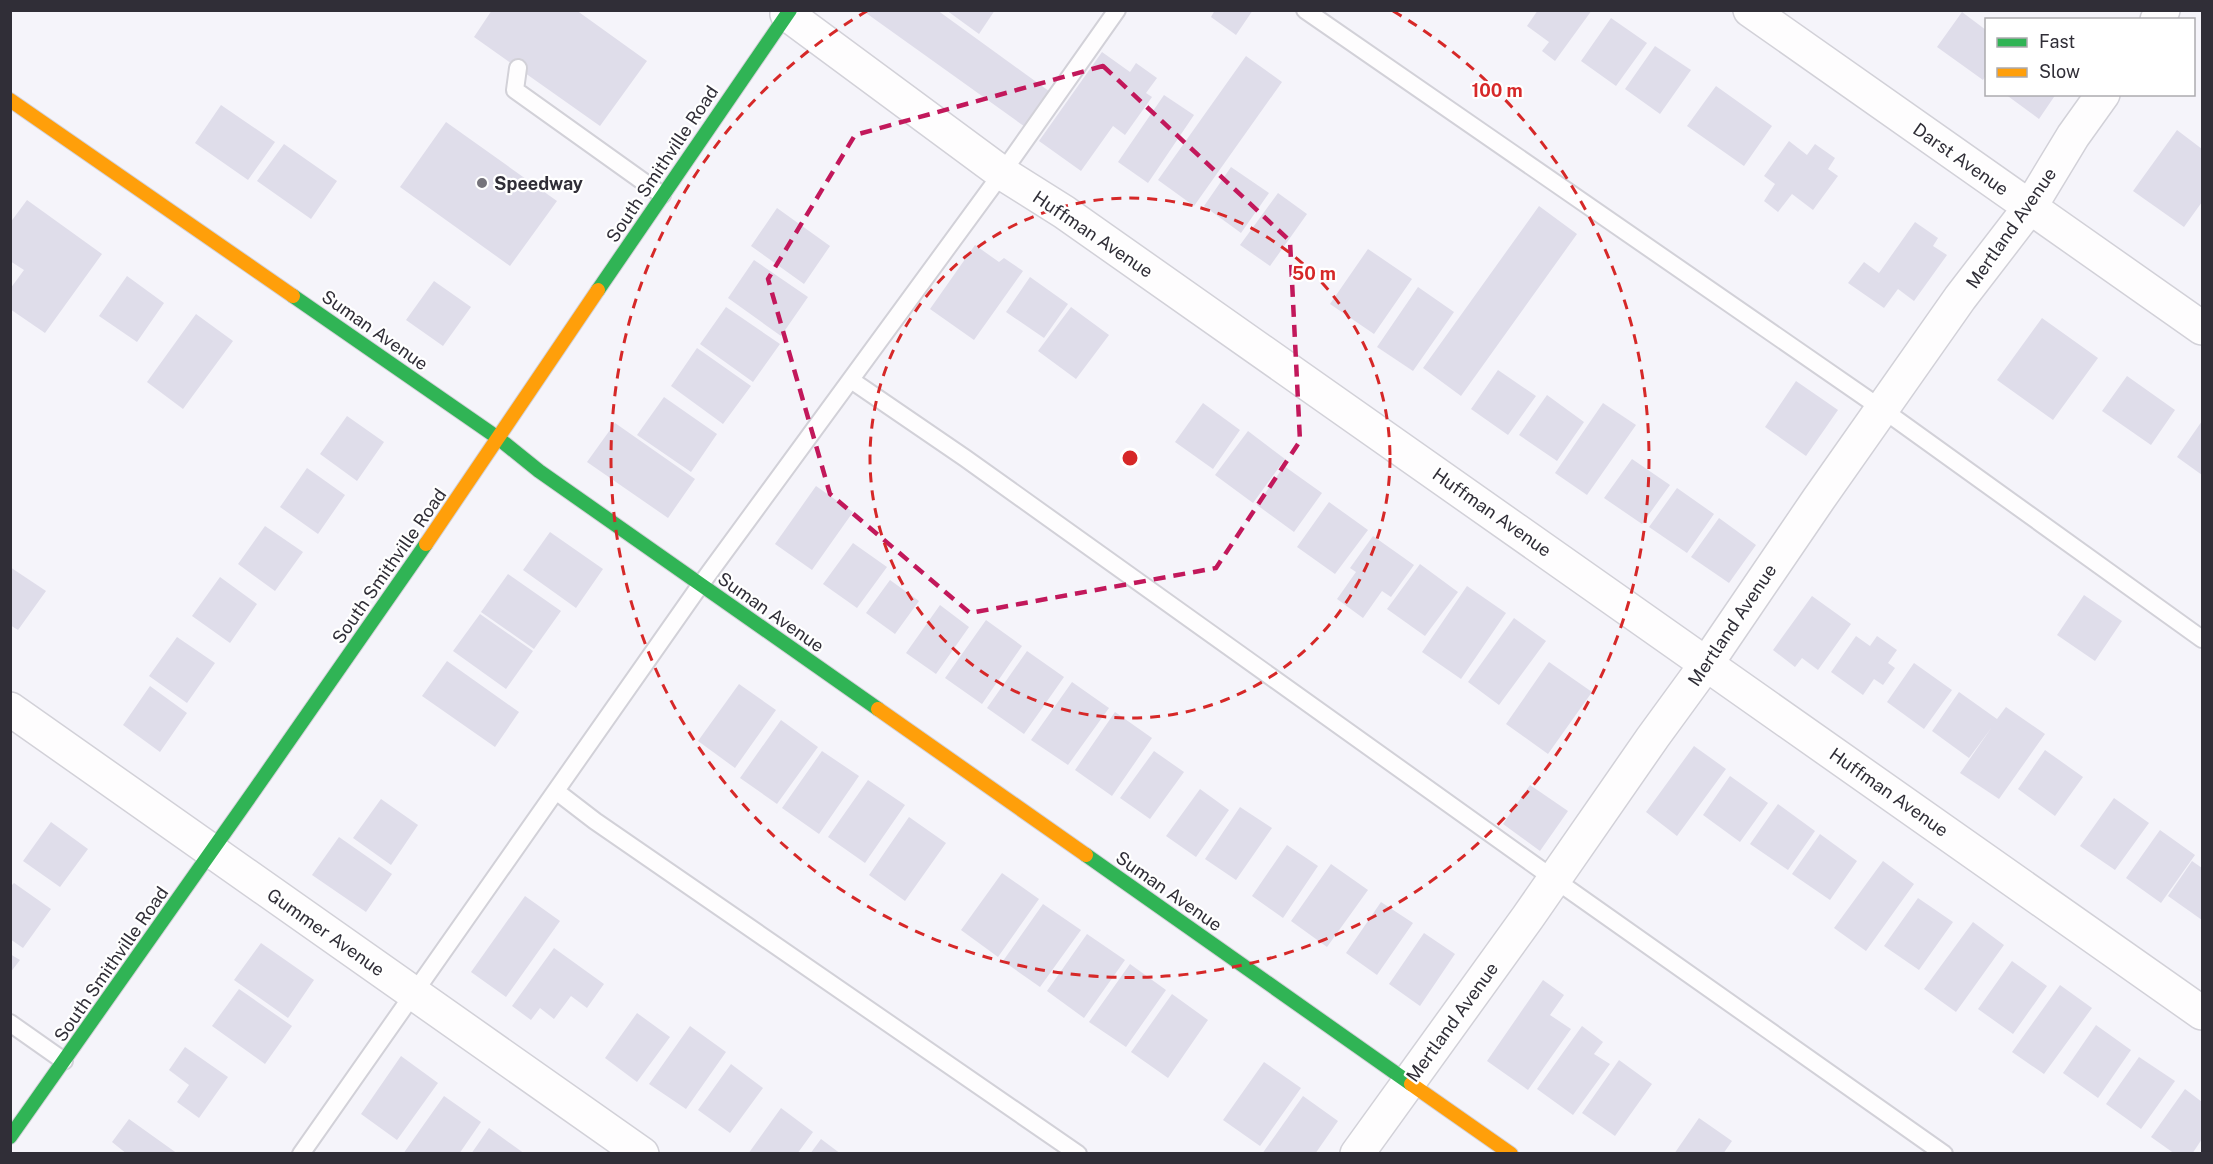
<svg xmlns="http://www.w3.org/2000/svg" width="2213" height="1164" viewBox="0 0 2213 1164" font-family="'Public Sans',sans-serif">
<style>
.building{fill:#dfddea}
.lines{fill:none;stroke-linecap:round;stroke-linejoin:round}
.lane-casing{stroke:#d2d1d8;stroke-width:20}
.street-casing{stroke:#d2d1d8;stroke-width:36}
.fast-casing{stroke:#d2d1d8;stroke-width:16}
.slow-casing{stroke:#d2d1d8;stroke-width:16}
.lane{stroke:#fefdfe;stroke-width:16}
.street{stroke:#fefdfe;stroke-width:33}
.fast{stroke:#30b455;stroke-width:14}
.slow{stroke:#ff9f0a;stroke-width:14}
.marked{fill:none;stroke:#c2185b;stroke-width:4.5;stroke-dasharray:12 8;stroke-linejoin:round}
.ring{fill:none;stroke:#d62828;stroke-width:3;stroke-dasharray:10 8}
.poi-dot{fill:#75737b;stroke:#fff;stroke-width:2}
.labels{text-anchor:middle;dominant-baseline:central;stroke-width:4.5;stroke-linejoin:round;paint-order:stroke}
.street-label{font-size:18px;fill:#302e37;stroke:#fff}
.poi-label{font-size:18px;font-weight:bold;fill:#302e37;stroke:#fff;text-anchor:start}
.centre{fill:#d62828;stroke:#fff;stroke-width:3}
.ring-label{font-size:18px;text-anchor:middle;font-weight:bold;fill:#d62828;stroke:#fff;stroke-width:4.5;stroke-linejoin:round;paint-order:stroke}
</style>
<rect width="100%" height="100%" fill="#f5f4fa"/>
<!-- building -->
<path class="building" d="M492 10H576L647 61 600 126 474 37Z
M868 10H937L1053 94 1028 129 866 13Z
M946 10H995L979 34Z
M1215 10H1253L1236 35 1211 17Z
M1538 10H1592L1555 61 1542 51 1549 42 1527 26Z
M1962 12 1986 30V75L1983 80 1937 47Z
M1611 18 1647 43 1616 86 1581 61Z
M1655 46 1691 70 1660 114 1625 89Z
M1102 52 1130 72 1136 63 1157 78 1146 93 1152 97 1125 135 1113 126 1081 171 1039 141Z
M1246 56 1282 82 1194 206 1158 180Z
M1716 86 1772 126 1744 166 1687 126Z
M2005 94H2056L2039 119Z
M1164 95 1194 115 1148 183 1118 162Z
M221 105 275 142 248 180 195 143Z
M446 122 557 201 510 266 400 187Z
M2177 130 2202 149V202L2184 227 2133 191Z
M1789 141 1807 155 1815 144 1835 158 1828 169 1838 176 1813 210 1792 194 1778 212 1764 201 1775 184 1764 176Z
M284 144 337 181 311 219 257 181Z
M1231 167 1269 193 1241 233 1204 206Z
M1278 193 1307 214 1270 266 1240 245Z
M27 200 102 254 45 333 10 309V289L24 270 10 261V223Z
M1539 206 1577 234 1461 396 1423 368Z
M777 208 830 246 804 284 751 246Z
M1915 222 1938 238 1933 246 1947 255 1914 301 1898 289 1884 308 1848 283 1864 262 1879 273Z
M975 245 999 262 1004 258 1023 271 974 340 930 309Z
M1368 249 1412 279 1374 334 1330 304Z
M754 260 808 297 781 336 728 298Z
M127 276 164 303 137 342 99 316Z
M1030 277 1068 304 1044 338 1006 312Z
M434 281 471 307 443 346 406 320Z
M1418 287 1454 312 1413 371 1377 347Z
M726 307 780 344 753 382 700 344Z
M1071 307 1109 335 1076 379 1038 351Z
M196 314 233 341 183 409 147 382Z
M2042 318 2098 358 2053 420 1997 380Z
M697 348 751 386 723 424 671 386Z
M1498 370 1536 396 1508 435 1471 409Z
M2127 376 2175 410 2151 445 2102 411Z
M1796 381 1838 410 1806 456 1765 427Z
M1547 395 1584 422 1557 461 1519 435Z
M664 397 717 434 691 472 637 435Z
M1203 403 1240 430 1213 469 1175 442Z
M1603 403 1636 425 1587 495 1555 473Z
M347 416 384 442 357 481 320 454Z
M2202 421V475L2177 457Z
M615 423 695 479 668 518 587 462Z
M1248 431 1285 459 1253 503 1215 475Z
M1632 459 1670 485 1642 524 1604 498Z
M1284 466 1322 493 1294 532 1257 505Z
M307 468 345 495 318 534 280 507Z
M816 486 853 512 812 570 775 544Z
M1677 488 1714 514 1687 553 1649 527Z
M1329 502 1368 530 1335 574 1297 547Z
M1719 518 1756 545 1729 583 1691 557Z
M265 526 303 552 275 591 238 564Z
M550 532 603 569 576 608 523 570Z
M1373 536 1414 565 1391 597 1382 591 1363 618 1337 599 1356 572 1350 568Z
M853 543 887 567 857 608 823 584Z
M1420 564 1458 592 1425 636 1387 609Z
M10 567 46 591 18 630 10 625Z
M508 574 561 611 534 649 481 612Z
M220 577 257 604 230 643 192 616Z
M890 580 919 601 895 634 866 613Z
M1467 586 1506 613 1461 679 1422 652Z
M2084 595 2122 621 2095 661 2057 635Z
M1812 596 1851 624 1818 670 1802 658 1795 667 1773 650Z
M940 605 969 627 936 674 906 653Z
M480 614 533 651 506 689 453 651Z
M1514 618 1546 641 1499 705 1468 682Z
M986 620 1022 646 982 704 945 678Z
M1856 636 1870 646 1877 636 1897 650 1888 663 1895 668 1883 685 1874 679 1863 695 1831 672Z
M177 637 215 663 187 703 149 676Z
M1027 651 1064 677 1024 734 987 708Z
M447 661 519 712 495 747 422 696Z
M1549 662 1592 692 1548 754 1506 724Z
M1914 663 1952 690 1924 729 1887 702Z
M1072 682 1109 708 1068 765 1031 740Z
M739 684 776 710 735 768 698 741Z
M150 686 187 713 160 752 123 725Z
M1959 692 1997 719 2006 707 2045 734 1999 799 1960 773 1992 727 1969 758 1932 731Z
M1115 712 1152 738 1112 796 1075 770Z
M781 720 818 747 777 804 740 778Z
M1694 746 1726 769 1677 836 1646 812Z
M2045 750 2083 777 2055 816 2018 789Z
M822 751 859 776 819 834 782 808Z
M1154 751 1184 772 1150 819 1120 798Z
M1730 776 1768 803 1740 842 1703 815Z
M868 780 905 805 865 863 828 837Z
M1530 785 1568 811 1540 851 1503 824Z
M1200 789 1229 810 1196 857 1166 836Z
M2114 798 2149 823 2115 870 2080 846Z
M381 799 418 825 391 865 353 838Z
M1778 804 1815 831 1788 870 1750 844Z
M1240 807 1272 828 1236 880 1205 859Z
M909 817 946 843 905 901 869 875Z
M51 822 88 849 60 887 23 861Z
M2160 830 2195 855 2161 903 2126 878Z
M1820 834 1857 861 1830 900 1792 874Z
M339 837 392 874 366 912 312 875Z
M1287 845 1318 866 1283 918 1252 896Z
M1883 861 1914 884 1866 951 1834 928Z
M2192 861 2202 868V920L2168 896Z
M1331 864 1368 890 1327 947 1291 921Z
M1002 873 1039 899 998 957 961 930Z
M14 883 51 909 23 948 10 939V887Z
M525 896 560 921 506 997 471 972Z
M1918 898 1953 922 1919 970 1884 946Z
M1381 902 1413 923 1377 975 1346 953Z
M1043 904 1081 930 1040 987 1003 961Z
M1973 922 2004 945 1956 1012 1924 989Z
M1424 933 1455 954 1420 1006 1389 984Z
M1087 934 1125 960 1084 1018 1047 991Z
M261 943 314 980 288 1018 234 980Z
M554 948 604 984 587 1008 571 996 554 1019 540 1008 531 1020 512 1006Z
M10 954 20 960 10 973Z
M2012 961 2047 986 2013 1034 1978 1009Z
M1130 964 1166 990 1126 1047 1089 1022Z
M1543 980 1564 995 1550 1015 1571 1029 1528 1090 1487 1061Z
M2060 985 2092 1008 2044 1074 2012 1052Z
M239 989 292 1026 265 1064 212 1026Z
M1172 994 1208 1020 1168 1078 1131 1052Z
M637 1013 670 1037 637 1082 605 1058Z
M2096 1025 2131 1050 2098 1098 2063 1073Z
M690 1026 726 1052 686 1109 649 1084Z
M1582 1026 1603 1042 1594 1054 1610 1064 1573 1115 1537 1089Z
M185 1047 228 1077 199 1118 177 1102 189 1085 169 1070Z
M401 1056 438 1083 397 1140 361 1114Z
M2139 1057 2175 1081 2141 1129 2106 1104Z
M1619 1060 1652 1084 1615 1136 1582 1113Z
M1264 1062 1301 1088 1260 1146 1223 1120Z
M731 1064 763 1088 730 1133 698 1110Z
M2185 1089 2202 1102V1139L2192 1154H2175L2151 1137Z
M444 1096 481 1122 459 1154H403Z
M1303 1096 1338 1121 1315 1154H1262Z
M781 1108 813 1132 797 1154H748Z
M1699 1118 1732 1141 1723 1154H1674Z
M129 1119 178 1154H127L112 1142Z
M489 1128 525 1154H471Z
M821 1139 841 1154H810Z"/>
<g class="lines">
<!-- lane casing -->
<g class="lane-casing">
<path id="lane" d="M1305 10 1882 409 2202 639
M518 68 515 90 662 195
M851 380 965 458 1554 879 1944 1154
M556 791 595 821 1078 1154
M10 1023 64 1061
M301 1154 701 584 1002 173 1117 10"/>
</g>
<!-- street casing -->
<g class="street-casing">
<path id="street" d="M1750 10 2202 328
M787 14 1002 173 1064 212 2202 1013
M2157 20 2163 10
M10 709 642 1154
M1357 1154 1528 917 1653 737 1707 663 1818 500 1960 298 2030 207 2073 136 2103 94"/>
</g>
<!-- fast casing -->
<g class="fast-casing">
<path id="fast" d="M598 290 790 10
M293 296 498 438 539 471 878 709
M1086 855 1411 1084
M10 1137 256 788 426 544"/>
</g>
<!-- slow casing -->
<g class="slow-casing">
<path id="slow" d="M10 100 293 296
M426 544 598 290
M878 709 1086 855
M1411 1084 1511 1154"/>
</g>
<!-- lane -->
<use href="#lane" class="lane"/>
<!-- street -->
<use href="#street" class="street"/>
<!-- fast -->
<use href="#fast" class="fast"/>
<!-- slow -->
<use href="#slow" class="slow"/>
</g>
<!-- marked area -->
<path class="marked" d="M1103 66 1290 241 1300 441 1216 568 970 613 830 494 768 279 855 135Z"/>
<!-- distance rings -->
<g class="ring">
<circle cx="1130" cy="458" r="260"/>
<path d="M1393 11A519 519 0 1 1 867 11"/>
</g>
<!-- markers -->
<circle class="poi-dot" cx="482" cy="183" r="6"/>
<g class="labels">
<!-- street labels -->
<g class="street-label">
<text transform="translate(1961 159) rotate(35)">Darst Avenue</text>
<text transform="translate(662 164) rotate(-56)">South Smithville Road</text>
<text transform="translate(2011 228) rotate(-55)">Mertland Avenue</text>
<text transform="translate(1093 234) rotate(34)">Huffman Avenue</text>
<text transform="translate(375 330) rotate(35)">Suman Avenue</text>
<text transform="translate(1492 512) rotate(35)">Huffman Avenue</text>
<text transform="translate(389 566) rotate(-55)">South Smithville Road</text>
<text transform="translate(771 612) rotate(35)">Suman Avenue</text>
<text transform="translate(1732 625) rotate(-56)">Mertland Avenue</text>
<text transform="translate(1889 792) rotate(35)">Huffman Avenue</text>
<text transform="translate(1169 891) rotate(35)">Suman Avenue</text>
<text transform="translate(326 932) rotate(35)">Gummer Avenue</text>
<text transform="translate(111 964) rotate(-55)">South Smithville Road</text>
<text transform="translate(1452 1022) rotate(-54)">Mertland Avenue</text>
</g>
<!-- poi labels -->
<g class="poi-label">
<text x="494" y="183">Speedway</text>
</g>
</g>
<circle cx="1130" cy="458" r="9" class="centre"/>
<g class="ring-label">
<text x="1497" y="97">100 m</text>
<text x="1314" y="280">50 m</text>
</g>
<!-- border -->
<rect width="2213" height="1164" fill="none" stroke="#302e37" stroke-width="24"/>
<!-- legend -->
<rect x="1985" y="18" width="210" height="78" fill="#ffffff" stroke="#acabaf" stroke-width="1.5"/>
<rect x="1997" y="38" width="30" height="9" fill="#30b455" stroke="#acabaf" stroke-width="1.5"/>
<text x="2039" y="48" font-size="18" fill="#302e37">Fast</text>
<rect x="1997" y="68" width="30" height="9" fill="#ff9f0a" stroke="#acabaf" stroke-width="1.5"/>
<text x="2039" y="78" font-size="18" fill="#302e37">Slow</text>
</svg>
